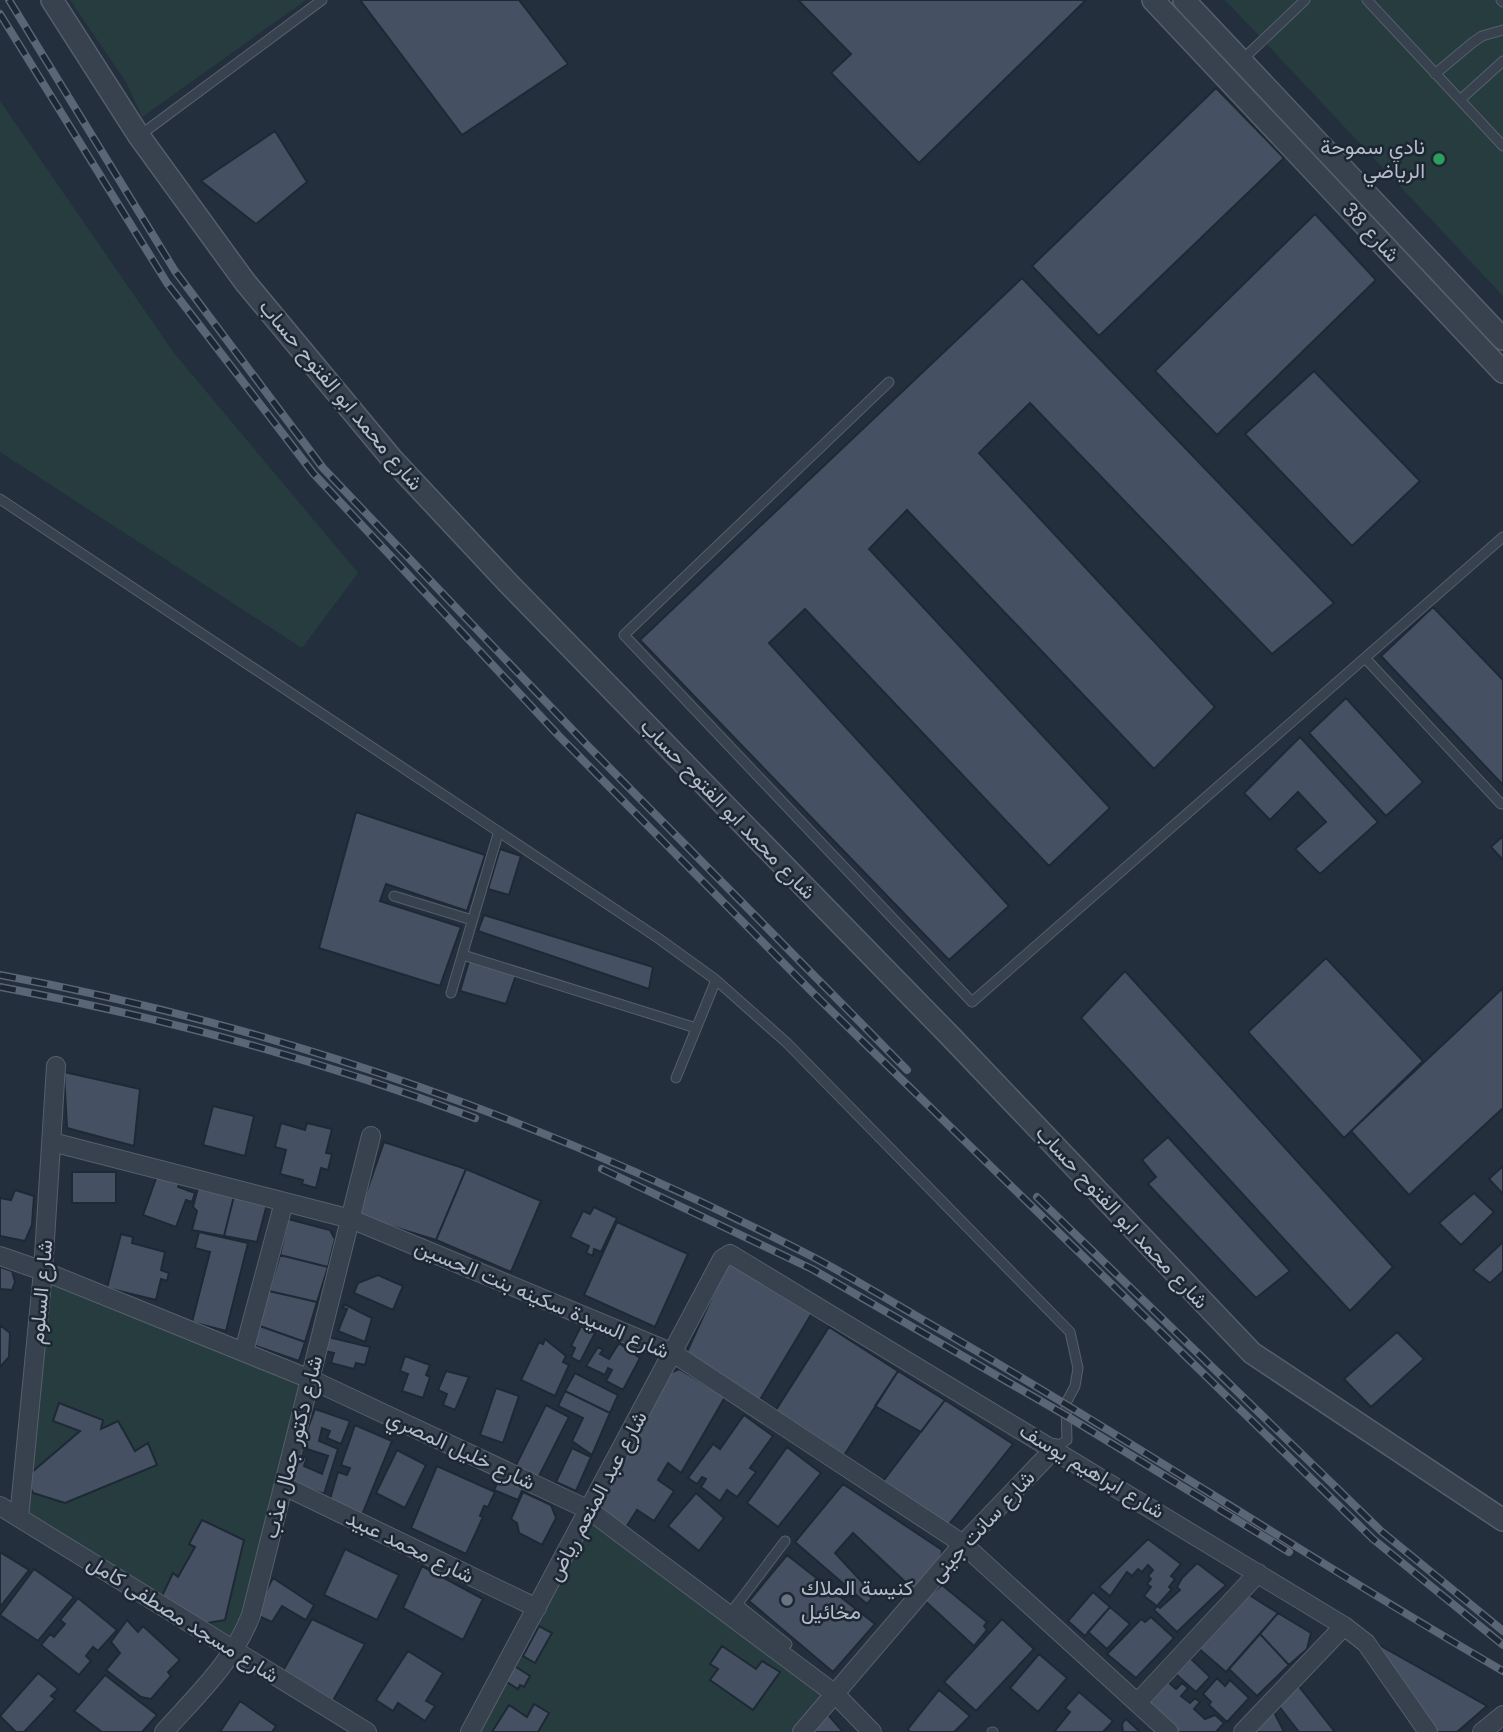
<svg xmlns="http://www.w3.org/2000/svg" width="1503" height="1732" viewBox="0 0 1503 1732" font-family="'DM Sans',Vazirmatn,sans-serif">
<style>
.green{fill:#263c3f}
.building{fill:#455162;stroke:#1f2835;stroke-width:2}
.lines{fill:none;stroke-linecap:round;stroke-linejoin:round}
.service-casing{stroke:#565f6c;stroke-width:11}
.minor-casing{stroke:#565f6c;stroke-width:20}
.tertiary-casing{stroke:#565f6c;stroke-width:24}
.service{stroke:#38414e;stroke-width:9}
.minor{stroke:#38414e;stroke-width:18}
.tertiary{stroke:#38414e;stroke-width:21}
.rail-casing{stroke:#5a6575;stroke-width:8}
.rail{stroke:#1d2633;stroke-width:5;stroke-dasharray:16;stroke-linecap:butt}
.leisure-dot{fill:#2e9e5b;stroke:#1d2633;stroke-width:2.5}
.worship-dot{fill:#6b7280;stroke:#1d2633;stroke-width:2.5}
.labels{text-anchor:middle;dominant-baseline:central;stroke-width:5;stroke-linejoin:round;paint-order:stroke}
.poi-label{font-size:21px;fill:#b4bcc9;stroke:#1d2633;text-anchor:end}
.street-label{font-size:21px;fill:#b4bcc9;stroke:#1d2633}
</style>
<rect width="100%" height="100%" fill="#242f3e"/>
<!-- green -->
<path class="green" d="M70 0H306L142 117 126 82Z
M1225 0H1503V296L1246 22Z
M0 101 174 353 358 573 302 648 0 452Z
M37 1277 305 1377 231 1651 11 1515Z
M587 1515 835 1694 802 1732H466Z"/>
<!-- building -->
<path class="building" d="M360 0H519L568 64 462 135Z
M798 0H1086L919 163 831 73 851 54Z
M1216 88 1284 158 1099 336 1032 266Z
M275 131 307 182 256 224 201 181Z
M1315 214 1376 280 1217 435 1155 371Z
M1022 278 1334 603 1272 654 1030 403 979 453 1215 707 1154 769 907 510 869 549 1110 808 1049 866 805 609 769 643 1009 906 949 960 640 640Z
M1314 371 1420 481 1352 546 1245 434Z
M1433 607 1503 680V785L1381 656Z
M1346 698 1423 782 1386 816 1309 733Z
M1300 737 1378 822 1320 874 1295 849 1326 822 1298 792 1270 820 1244 793Z
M356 812 485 855 467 911 386 884 380 901 461 927 440 986 319 948Z
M1503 836V860L1491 847Z
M500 849 521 856 509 895 488 889Z
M484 915 653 967 649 989 478 931Z
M1326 958 1423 1061 1344 1138 1248 1032Z
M469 961 516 975 506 1004 460 991Z
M1125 971 1393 1267 1350 1311 1081 1018Z
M1503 988V1108L1409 1195 1351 1131Z
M64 1072 140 1089 134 1146 67 1128Z
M213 1106 254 1116 245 1156 203 1145Z
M281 1123 305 1130 307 1123 332 1129 326 1153 332 1154 328 1170 321 1168 316 1188 302 1184 303 1180 280 1174 286 1150 275 1147Z
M1168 1137 1290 1271 1256 1298 1148 1184 1156 1177 1142 1160Z
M384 1142 466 1169 436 1240 358 1216Z
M1503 1166V1194L1489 1179Z
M466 1169 541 1201 511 1272 436 1240Z
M159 1170 181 1178 178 1187 195 1193 192 1202 186 1200 176 1227 143 1215Z
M72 1172H116V1203H72Z
M199 1184 234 1196 224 1236 192 1230 197 1211 193 1207Z
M15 1190 34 1196 32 1225 25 1241 0 1236V1198L11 1200Z
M1474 1193 1494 1212 1461 1245 1439 1223Z
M234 1196 267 1204 257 1242 224 1236Z
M594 1207 617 1218 601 1252 594 1249 593 1256 586 1253 589 1246 570 1237 583 1211 590 1214Z
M288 1219 330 1230 335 1239 328 1267 280 1255Z
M617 1222 688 1254 655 1327 584 1295Z
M199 1232 248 1243 226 1331 192 1322 210 1252 195 1248Z
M121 1234 133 1237 132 1243 165 1252 161 1270 169 1273 167 1281 161 1279 156 1300 107 1288Z
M1503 1242V1271L1490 1283 1473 1270Z
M280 1255 328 1267 317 1302 269 1291Z
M728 1262 812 1313 758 1403 686 1354Z
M0 1267 12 1271 15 1282 12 1290 0 1289Z
M378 1275 403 1286 393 1310 354 1293 358 1283Z
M269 1291 317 1302 305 1342 257 1325Z
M344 1304 372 1318 365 1342 338 1331 347 1309 343 1308Z
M0 1325 10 1333 9 1357 0 1367Z
M257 1325 305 1342 299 1361 250 1344Z
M581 1326 595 1333 580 1362 571 1357 575 1348 571 1346Z
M829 1327 898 1371 843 1457 774 1413Z
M1397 1332 1424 1359 1371 1407 1344 1379Z
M328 1337 370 1347 365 1365 356 1363 354 1369 331 1363 334 1353 325 1351Z
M545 1339 566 1356 563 1362 569 1365 555 1396 521 1380 539 1342 543 1344Z
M619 1343 640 1358 623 1390 606 1381 612 1370 608 1368 605 1375 586 1366 598 1347 603 1350 600 1354 609 1359Z
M405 1356 430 1365 426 1375 430 1377 423 1398 402 1391 408 1374 400 1371Z
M679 1369 725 1397 681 1473 668 1463 658 1480 674 1491 654 1521 637 1510 625 1529 600 1507 670 1373Z
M446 1371 469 1377 455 1410 443 1405 447 1394 438 1390Z
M898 1371 945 1400 921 1432 875 1406Z
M575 1373 618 1395 610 1413 565 1391Z
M496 1388 519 1396 503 1443 480 1435Z
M565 1391 610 1413 592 1455 572 1441 583 1418 558 1406Z
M945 1400 1013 1444 946 1528 881 1484Z
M59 1403 103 1420 101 1429 118 1421 135 1451 148 1443 157 1465 65 1503 33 1493 25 1478 80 1431 53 1421Z
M546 1405 569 1417 537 1480 514 1469Z
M315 1409 350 1421 341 1444 327 1438 330 1431 322 1428 319 1441 338 1449 324 1494 288 1482 298 1455 307 1458 304 1466 322 1474 328 1456 301 1447Z
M744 1415 773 1436 750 1468 756 1472 737 1497 727 1490 720 1501 701 1487 706 1479 702 1477 697 1484 688 1478 713 1444 720 1449Z
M355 1425 392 1441 362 1515 330 1499 338 1472 347 1475 350 1468 341 1465Z
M787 1447 821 1473 778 1527 747 1503Z
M572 1448 591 1457 576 1491 556 1482Z
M397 1450 426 1465 405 1508 376 1493Z
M437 1466 495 1492 488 1507 484 1506 480 1516 483 1517 466 1554 411 1528Z
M503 1471 526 1481 518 1500 494 1490Z
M843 1484 942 1550 941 1560 913 1589 853 1533 835 1553 874 1595 867 1604 795 1542Z
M523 1492 551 1505 556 1518 542 1545 519 1533 517 1523 511 1519Z
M696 1493 724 1518 699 1551 668 1526Z
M202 1520 244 1540 225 1620 202 1624 160 1600 173 1573 178 1577 195 1547 189 1544Z
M1148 1539 1181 1564 1171 1576 1175 1579 1169 1587 1172 1589 1157 1606 1144 1596 1151 1587 1147 1584 1151 1579 1148 1576 1153 1570 1148 1565 1142 1572 1138 1569 1132 1576 1127 1572 1110 1596 1099 1587Z
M345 1549 399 1575 377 1620 324 1595Z
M0 1552 29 1570 0 1607Z
M787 1555 875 1624 833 1672 749 1601Z
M1197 1563 1226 1585 1177 1632 1154 1610 1157 1606 1160 1608 1180 1590 1177 1587 1182 1578Z
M422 1566 483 1599 463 1640 403 1608Z
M34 1569 74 1597 38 1641 0 1615Z
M273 1578 314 1605 306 1620 282 1606 272 1622 254 1614Z
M942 1585 987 1622 984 1626 987 1630 974 1646 924 1600Z
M1093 1592 1110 1607 1085 1636 1068 1621Z
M1246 1593 1278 1613 1226 1672 1197 1647Z
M78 1598 117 1630 98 1651 93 1647 86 1656 91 1661 79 1675 41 1645 50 1634 54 1637 65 1624 60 1620Z
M1110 1607 1130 1624 1107 1649 1088 1632Z
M1278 1613 1311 1633 1307 1649 1289 1665 1260 1634Z
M1151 1617 1174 1638 1136 1678 1107 1654 1141 1619 1145 1622Z
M312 1619 365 1644 330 1706 279 1678Z
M1002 1619 1034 1649 976 1711 944 1682Z
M127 1620 138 1632 143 1626 180 1660 168 1672 171 1676 151 1699 141 1697 106 1670 120 1653 111 1642Z
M539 1626 552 1633 535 1663 523 1656Z
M1260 1634 1289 1665 1257 1696 1229 1669Z
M1365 1637 1487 1706 1457 1732H1434Z
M722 1646 756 1669 762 1661 780 1672 753 1710 710 1680 718 1669 710 1664Z
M408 1651 443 1673 426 1701 435 1706 425 1721 398 1703 393 1711 376 1700Z
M1039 1654 1067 1678 1038 1712 1010 1688Z
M1186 1654 1210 1677 1196 1692 1171 1670Z
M516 1667 530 1676 524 1687 520 1685 518 1689 502 1679 509 1668Z
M38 1673 58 1689 51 1696 55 1699 24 1732H16L0 1716Z
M105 1675 157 1715 142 1732H102L74 1711Z
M1164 1678 1176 1689 1182 1683 1188 1688 1181 1696 1190 1703 1195 1698 1200 1702 1194 1709 1205 1719 1215 1715 1224 1723 1216 1732H1174L1142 1703Z
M1217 1678 1225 1686 1230 1680 1249 1698 1227 1722 1209 1705 1211 1702 1203 1694Z
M1297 1684 1335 1732H1299L1275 1701Z
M939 1690 970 1716 954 1732H910L908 1729Z
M1079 1692 1113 1721 1103 1732H1054L1070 1712 1065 1708Z
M240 1701 276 1726 272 1732H220Z
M534 1704 549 1713 538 1732H492L509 1705 527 1717Z
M1272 1708 1284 1732H1248Z
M824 1710 843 1732H804Z
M1126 1719 1140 1732H1123L1122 1724Z"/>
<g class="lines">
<!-- service casing -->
<g class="service-casing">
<path id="service" d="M1367 0 1503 146
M1501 0 1503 2
M1242 60 1305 0
M1435 74 1472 43 1482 36 1503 30
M1460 100 1503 61
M139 136 322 0
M889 382 624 635 972 1002 1503 537
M0 499 658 938 716 980 787 1043 1070 1332 1078 1368 1075 1386 1066 1403 1067 1440 1055 1448
M1365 658 1501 804
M394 896 472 920
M463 955 696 1028
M451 993 498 834
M676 1078 716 980
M737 1604 787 1644
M729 1615 785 1541
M992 1732H993"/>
</g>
<!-- minor casing -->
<g class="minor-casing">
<path id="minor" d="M52 1142 351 1219 673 1353 963 1544 1169 1732
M0 1256 43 1271 310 1379 589 1510 835 1694 872 1732
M244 1351 284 1202
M284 1486 537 1608
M0 1506 367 1732
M19 1518 43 1271 56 1066
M1137 1703 1258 1573
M164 1732C197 1695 233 1662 251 1615L371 1136
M470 1732 722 1259 730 1254 1344 1626 1366 1643 1428 1732
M802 1732 963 1544 1055 1448
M1243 1732 1344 1626
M1482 1732 1503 1715"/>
</g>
<!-- tertiary casing -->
<g class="tertiary-casing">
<path id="tertiary" d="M52 0 139 136 245 282 392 459 509 584 952 1038 1252 1353 1503 1520
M1153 0 1503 372
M1184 0 1503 339"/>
</g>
<!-- service -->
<use href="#service" class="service"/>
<!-- minor -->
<use href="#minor" class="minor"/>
<!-- tertiary -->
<use href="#tertiary" class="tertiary"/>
<!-- rail casing -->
<g class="rail-casing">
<path id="rail" d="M9 0 175 271 323 468 586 744 907 1070
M0 14 167 283 313 473 559 736 813 993 1373 1539 1503 1645
M0 975C283 1027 558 1125 813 1257 857 1280 900 1307 944 1332 1133 1441 1314 1562 1503 1671
M0 987C161 1017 321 1060 475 1118
M602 1169 812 1269 1065 1415 1289 1552
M1037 1197 1381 1531 1503 1631"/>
</g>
<!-- rail -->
<use href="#rail" class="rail"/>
</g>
<!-- markers -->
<circle class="leisure-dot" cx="1439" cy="159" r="7"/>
<circle class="worship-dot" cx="787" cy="1600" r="7"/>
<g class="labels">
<!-- poi labels -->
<g class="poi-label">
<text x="1425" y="147">نادي سموحة<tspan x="1425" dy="24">الرياضي</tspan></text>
<text x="801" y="1588" text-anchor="start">كنيسة الملاك<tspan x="801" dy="24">مخائيل</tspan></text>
</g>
<!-- street labels -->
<g class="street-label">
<text transform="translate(1371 232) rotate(47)">شارع 38</text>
<text transform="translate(341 395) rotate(50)">شارع محمد ابو الفتوح حساب</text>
<text transform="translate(728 809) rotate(46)">شارع محمد ابو الفتوح حساب</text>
<text transform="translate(1122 1217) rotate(47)">شارع محمد ابو الفتوح حساب</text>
<text transform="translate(41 1292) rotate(-85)">شارع السلوم</text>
<text transform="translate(542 1299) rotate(23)">شارع السيدة سكينه بنت الحسين</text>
<text transform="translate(293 1447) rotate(-76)">شارع دكتور جمال عذب</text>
<text transform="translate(461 1450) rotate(25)">شارع خليل المصري</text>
<text transform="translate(1092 1471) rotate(31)">شارع ابراهيم يوسف</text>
<text transform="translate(597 1496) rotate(-62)">شارع عبد المنعم رياض</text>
<text transform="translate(982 1526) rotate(-47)">شارع سانت جينى</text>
<text transform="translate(410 1547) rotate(26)">شارع محمد عبيد</text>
<text transform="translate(183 1619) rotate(32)">شارع مسجد مصطفى كامل</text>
</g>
</g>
</svg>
